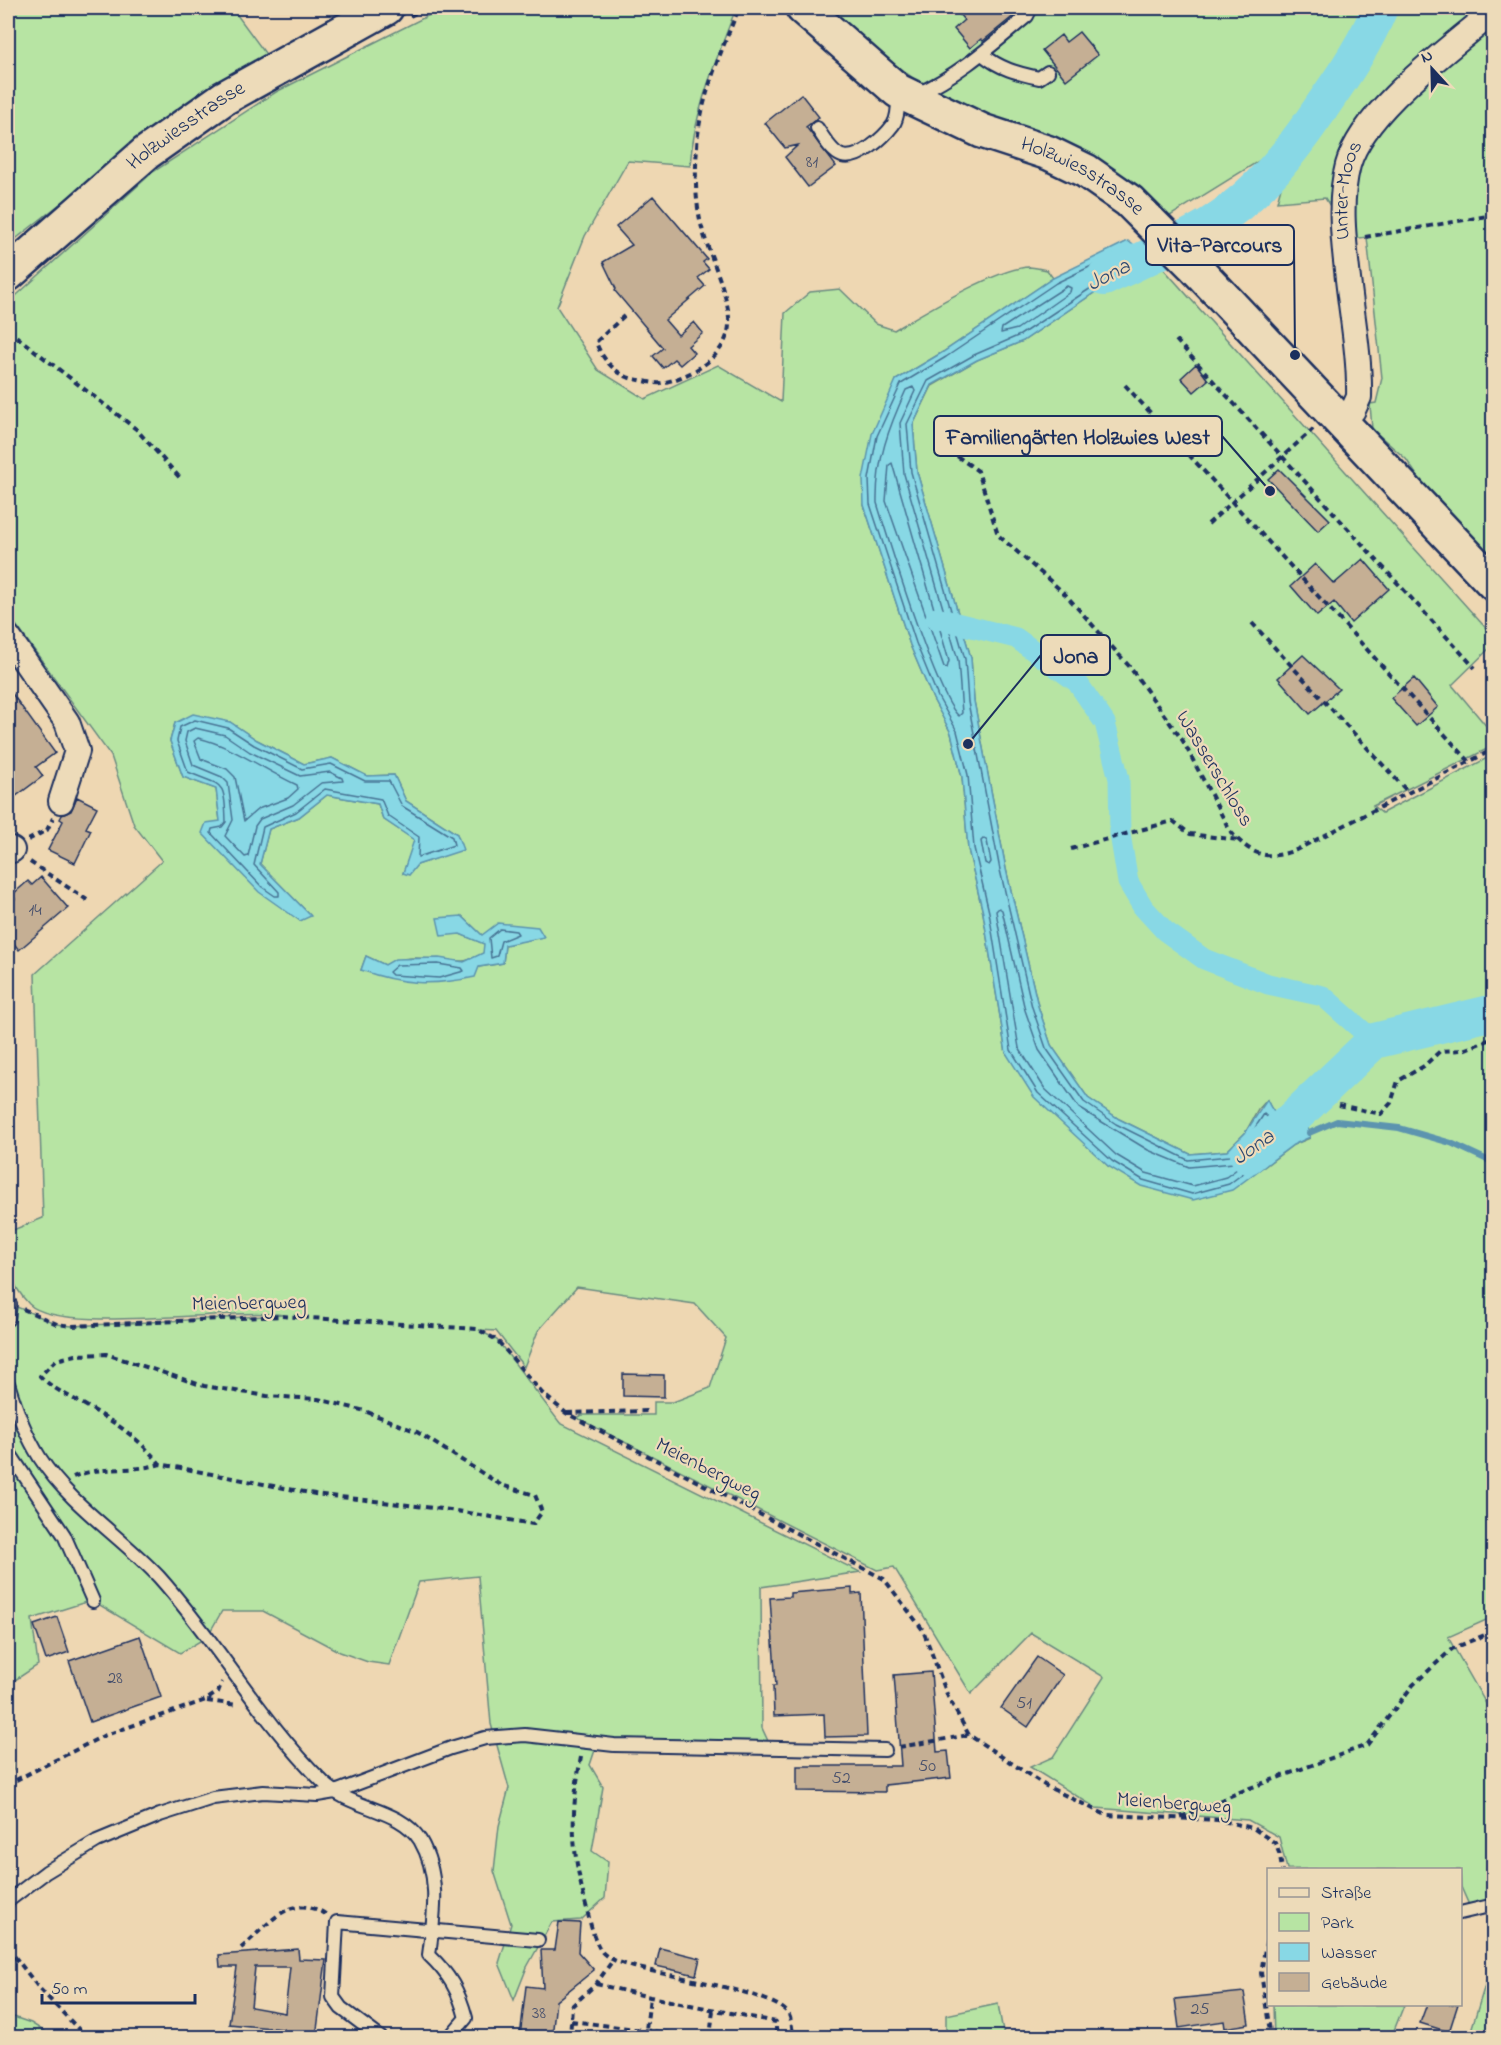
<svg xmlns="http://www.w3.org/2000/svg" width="1501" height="2045" viewBox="0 0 1501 2045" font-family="'Indie Flower',sans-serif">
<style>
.green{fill:#b7e4a3;stroke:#698a80;stroke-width:1.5;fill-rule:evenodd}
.water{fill:#88d8e5;stroke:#5c94af;stroke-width:1.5}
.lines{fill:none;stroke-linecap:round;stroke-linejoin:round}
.shore{stroke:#477394;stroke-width:1.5}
.stream{stroke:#5c94af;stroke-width:6}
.canal{stroke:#88d8e5;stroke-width:21}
.river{stroke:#88d8e5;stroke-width:36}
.building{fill:#c5af94;stroke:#1b2f5e;stroke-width:1.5;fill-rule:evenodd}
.lane-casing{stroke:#1b2f5e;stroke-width:16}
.street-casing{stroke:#1b2f5e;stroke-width:28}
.secondary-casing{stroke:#1b2f5e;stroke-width:38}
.path{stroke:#1b2f5e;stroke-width:4;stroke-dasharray:6 4.5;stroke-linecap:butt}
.lane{stroke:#eddbb9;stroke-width:12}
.street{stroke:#eddbb9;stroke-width:24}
.secondary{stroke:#eddbb9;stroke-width:33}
.labels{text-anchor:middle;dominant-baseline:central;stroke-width:4.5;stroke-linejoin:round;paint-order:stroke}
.number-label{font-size:18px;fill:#464f6c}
.street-label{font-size:21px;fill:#1b2f5e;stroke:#eddbb9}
.water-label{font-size:22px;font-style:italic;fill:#2b4872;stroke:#eddbb9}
.leader{fill:none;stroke:#1b2f5e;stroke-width:2}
.callout-dot{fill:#1b2f5e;stroke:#eddbb9;stroke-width:2}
.callout{fill:#eddbb9;stroke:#1b2f5e;stroke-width:2}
.callout-label{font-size:22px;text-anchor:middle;font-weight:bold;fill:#1b2f5e}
</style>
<rect width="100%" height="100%" fill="#eed7b2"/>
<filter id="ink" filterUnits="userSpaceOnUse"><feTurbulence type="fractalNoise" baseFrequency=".0167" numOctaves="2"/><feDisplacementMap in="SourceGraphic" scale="12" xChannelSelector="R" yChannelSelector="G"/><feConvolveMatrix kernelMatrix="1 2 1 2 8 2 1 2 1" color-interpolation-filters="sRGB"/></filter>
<g filter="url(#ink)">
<!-- green -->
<path class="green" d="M8 8H232L268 57 113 162 8 245Z
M443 8H736C717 59 694 110 690 166L628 161 585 236 557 307 598 370 645 399 718 365 781 402 785 313 810 292 840 289 876 324 894 330C923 313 997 268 1029 267 1034 267 1041 269 1047 270L1053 278 943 352 896 380 864 505 910 645 933 699 951 733 962 777 968 849 983 913 1006 1053 1108 1166 1264 1167 1293 1145 1310 1138 1308 1129C1287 1128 1275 1119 1267 1100L1258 1110 1245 1133 1227 1151 1190 1154 1119 1119 1088 1098 1051 1045 1038 1006 1006 869 974 701 971 658 917 472 913 425 932 386 977 360 1023 341 1094 293 1161 266 1493 636V645L1452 685 1493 734V746L1373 806 1382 813 1493 755V1617L1448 1637 1493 1716V1899L1469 1905 1461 1887 1460 1870 1287 1869 1279 1837 1248 1820 1096 1808 1030 1767 1053 1757 1104 1677 1031 1633 971 1694 894 1567 877 1570 577 1418 582 1415H654V1402H673L710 1388 726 1338 695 1304 577 1287 538 1331 524 1367 496 1331 479 1330 497 1340 560 1423 860 1572 761 1587 762 1728 768 1741 599 1738 590 1765 603 1787 592 1851 608 1862 605 1898 581 1920 552 1922 527 1967 514 2000 499 1963 511 1924 494 1871 499 1826 509 1788 491 1724 478 1576 419 1582 389 1665 368 1662 340 1652 263 1611H222L207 1637 180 1653 93 1601 64 1535 8 1445V1305L10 1304 57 1324 72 1326 283 1315C233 1307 60 1335 29 1304 6 1280 8 1262 8 1232L43 1218 35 974 162 861 134 825 111 756 8 614V303L153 172 276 92ZM230 722 257 740 304 764 332 758 367 776 394 775 406 801 457 834 462 849 417 865 403 873 415 840 383 819 378 804 327 795 299 817 269 829 260 864 310 915 300 921 220 821 216 789 183 777 170 741 175 723ZM462 916 482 935 543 936 505 945 503 963 479 967 361 970 366 956 385 965C409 952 436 961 461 961 468 962 477 956 484 953L485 944 460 934Z
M822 8H1493V565L1426 489 1406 459 1372 429 1370 404 1376 403 1382 378 1367 237 1344 240 1343 227 1325 198 1277 202 1294 139 1167 218 942 99 857 37Z
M8 1458 72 1560 86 1602 32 1619 38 1665 9 1684 13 1770 8 1776Z
M1493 1959V2037H1469Z
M998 2004 1004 2037H946V2015Z
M1273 2005H1404L1391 2038 1274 2037Z
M8 2015 31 2023 53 2037H8Z"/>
<!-- water -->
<path class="water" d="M1128 241 1161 266 1094 293 1023 341 977 360 932 385 913 425 917 472 971 658 974 701 1006 869 1038 1006 1051 1045 1088 1098 1119 1119 1190 1154 1227 1151 1245 1133 1267 1100C1275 1118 1287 1129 1308 1129L1310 1137 1293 1145 1232 1190 1193 1200 1141 1186 1108 1166 1034 1097 1006 1053 983 913 968 849 962 777 951 733 933 699 910 645 864 505 863 479 872 434 896 380 943 352 1053 278Z
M193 714 230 722 257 740 304 764 332 758 367 776 394 775 406 801 457 834 463 850 417 865 409 875 403 873 414 840 383 819 378 804 327 795 299 817 269 829 260 864 311 916 300 921 259 892 202 833 206 823 220 821 216 789 183 777 170 741 175 723Z
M462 916 482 935 498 923 538 927 544 937 505 945 503 963 479 967 475 977C433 986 402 985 361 970L366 956 385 965 395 959 439 958 464 962 483 953 484 944 460 934 441 936 437 918Z"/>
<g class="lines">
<!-- shore -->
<path class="shore" d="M1127 249 1145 261V265L1091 288 1020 335 974 355 928 381 907 424 911 472 965 659 968 702 1000 870 1032 1007 1046 1048 1084 1102 1116 1124 1188 1160 1230 1156 1249 1137 1264 1114 1276 1125 1294 1135 1229 1184 1192 1194 1143 1180 1112 1161 1038 1093 1011 1050 989 912 974 848 968 775 957 731 938 697 916 643 870 504 869 479 877 436 901 384 946 357 1056 283Z
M1067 286 1071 288 1070 292 1017 329 1001 333 1002 328Z
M913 387 915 391 900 423 904 474 958 660 962 713 959 716C937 700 888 538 877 503 876 461 889 427 906 390Z
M892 463 949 661 947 668 944 667 886 501 889 465Z
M195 720 228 728 254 745 302 769 331 764 365 781H389L402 806 452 837 454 845 418 857 419 837 388 816 381 799 325 789 296 812 263 827 254 865 279 892V896H275L262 887 211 833 212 829 222 827 226 822C225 778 222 787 188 772L177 741 180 727Z
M195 728 225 735 250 752 300 776 330 772 342 778 343 781 321 783 293 805 260 819 255 826 248 856 245 857 225 836 233 820 228 783 222 777 193 765 185 741 187 732Z
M198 738C233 746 264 770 297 785L298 789 288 798 258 809 244 821 235 777 227 769 201 759 194 741Z
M984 838 987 841 991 862 989 865 985 863 981 841Z
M999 908 1002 910 1025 1010 1039 1050 1079 1108 1148 1150 1189 1167 1234 1163 1255 1142 1265 1127 1278 1135V1139L1226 1177 1193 1186 1146 1173 1116 1155 1045 1089 1019 1048 996 911Z
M500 929 516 931 518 934 501 941 497 956 491 958 489 938Z
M438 964 462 968 464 971 439 978 392 975 389 972 397 965Z"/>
<!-- stream -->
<path class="stream" d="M1309 1133 1337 1121 1399 1128 1451 1143 1494 1163"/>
<!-- canal -->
<path class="canal" d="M936 618 1016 638 1077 682 1105 723 1119 779 1120 834 1128 882 1143 907 1165 931 1204 959 1268 984 1323 996 1374 1041"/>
<!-- river -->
<path class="river" d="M1104 278C1139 261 1177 245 1210 225 1260 193 1293 150 1325 102 1346 72 1366 42 1380 8
M1248 1156 1287 1124 1374 1041 1494 1012"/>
</g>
<!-- building -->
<path class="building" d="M954 8H1011L1016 14 983 41 981 39 970 48 954 29 964 20Z
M1079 32 1098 55 1066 80 1042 50 1061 35 1066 42Z
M801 94 819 117 806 127 836 166 808 187 785 157 798 145 785 148 765 123Z
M653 196 707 259 703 262 709 269 698 278 705 286 665 320 678 335 694 322 703 333 688 346 694 353 680 365 674 359 663 368 653 356 663 348 615 291 616 289 603 262 632 245 616 227Z
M1196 364 1208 380 1194 392 1181 378Z
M1279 469 1330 520 1318 531 1268 479Z
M1363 559 1389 589 1351 623 1334 602 1317 616 1291 586 1315 564 1334 584Z
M1303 655 1339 689 1310 714 1278 678Z
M1414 678 1438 707 1416 726 1391 698Z
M8 688 55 753 36 767 43 776 8 802Z
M77 797 97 807 86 828 91 830 75 863 48 850 63 821 60 819 62 815 71 811Z
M41 877 68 908 19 950 8 936V906L15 899 12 895 28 881 32 885Z
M623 1374 664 1375V1397L623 1396Z
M852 1588V1594L861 1593 867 1736 825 1737 824 1714 774 1716 773 1686H776L770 1598 790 1597V1593Z
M57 1617 69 1652 46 1660 34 1625Z
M140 1636 161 1697 90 1722 69 1661Z
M1037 1657 1063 1675 1028 1727 1001 1708Z
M931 1672 937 1752 948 1751 951 1778 885 1785V1792L797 1791V1766H901L894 1675Z
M559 1922 580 1923 578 1952 594 1970 556 2001 552 2037H520L526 1986 543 1988 541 1950H555Z
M660 1948 700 1958 696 1975 656 1966Z
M298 1949 299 1959 326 1960 316 2037 282 2034 283 2029 229 2024 237 1967H220L219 1955ZM255 1967H290L285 2013 251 2007Z
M1244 1992 1249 2024 1225 2028 1224 2021 1179 2028 1175 1999Z
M1427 2004H1458L1449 2032 1420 2023Z"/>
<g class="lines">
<!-- lane casing -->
<g class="lane-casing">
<path id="lane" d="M982 54C1000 69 1017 73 1039 78L1048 72
M917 94C959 75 992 45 1027 16L1031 8
M817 128C823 137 832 153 842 156 859 161 884 137 893 125 899 116 898 103 898 93
M8 1319 10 1304
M8 1383C16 1410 25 1434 40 1458 70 1505 122 1537 159 1577 218 1643 261 1721 324 1783 352 1810 400 1808 420 1840 441 1876 434 1915 429 1955 449 1974 459 1991 466 2018L449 2038
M8 1451 64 1535 93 1601
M8 1901 46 1872 97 1841 160 1815 213 1798 263 1792 317 1795 335 1792 451 1748 485 1738 525 1735 614 1745 885 1750
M1460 1913 1494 1905
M381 2038 341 2008 333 1997 337 1922 538 1940"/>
</g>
<!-- street casing -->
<g class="street-casing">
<g id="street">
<path id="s1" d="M1341 423 1353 410 1359 397C1360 355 1351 311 1347 270 1343 235 1339 199 1348 165 1364 109 1450 49 1494 11"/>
<path d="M8 637 67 722 77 751 61 801"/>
<path d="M8 848 12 850"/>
</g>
</g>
<!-- secondary casing -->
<g class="secondary-casing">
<g id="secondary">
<path id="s2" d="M803 8 898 91 982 131 1049 153 1086 171 1129 201 1193 265 1494 584"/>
<path id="s3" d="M8 274 146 153 224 98 386 8"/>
</g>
</g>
<!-- path -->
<path class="path" d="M410 16 425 8
M1365 237 1494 215
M624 316 596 342C601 358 617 376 634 379 642 380 653 384 661 383 689 378 727 357 729 325 731 299 709 255 702 228 695 202 695 173 697 147 699 101 722 49 739 8
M8 330 136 429 180 478
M1176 340 1475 668
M1125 385 1469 761
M940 444 978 471 998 535 1065 594 1129 666 1183 741 1230 831C1251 855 1266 861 1296 850L1494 749
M1208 524 1313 429
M1252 623 1407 791
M28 840 47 830 53 818
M1071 849 1173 821 1190 834 1238 840
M30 862 87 900
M1339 1105 1381 1114 1391 1103 1398 1081 1424 1066 1440 1051 1463 1050 1494 1038
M23 1309 57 1324 72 1326 281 1316 477 1329 497 1340 542 1393 566 1413 884 1579 923 1630 948 1697 969 1735 1046 1786 1106 1815 1218 1820 1253 1828 1275 1843 1280 1855 1282 1870
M567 1413 648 1411
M73 1477C100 1465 132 1473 160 1464L315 1494 450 1510 533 1524 542 1512 535 1495 501 1485 417 1432 365 1411 318 1399 267 1396 204 1386 106 1354 76 1355 56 1360 40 1376C53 1389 67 1395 83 1404 114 1422 137 1436 160 1464
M207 1701 238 1705
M899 1747 969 1735
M581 1757C570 1818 571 1850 587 1909 590 1923 594 1941 602 1952 609 1960 622 1963 631 1966 660 1975 778 1992 789 2015 792 2021 792 2031 794 2038
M8 1787 14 1781 103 1736 206 1700 218 1692 222 1682
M1181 1817 1247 1789 1367 1745 1413 1685 1452 1649 1494 1631
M1268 1930 1261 1973 1271 2038
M8 1948 39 1988 87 2038
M241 1948C268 1926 290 1890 327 1915
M596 1984 650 1997 776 2022V2038
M571 2021 706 2038
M474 2033 495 2038
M570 2038 572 2006 596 1984 613 1960
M645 2038 650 1997
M710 2038 713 2010"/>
<!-- lane -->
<use href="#lane" class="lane"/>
<!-- street -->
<use href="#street" class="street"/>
<!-- secondary -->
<use href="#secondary" class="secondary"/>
</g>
</g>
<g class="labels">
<!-- number labels -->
<g class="number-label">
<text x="812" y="163">81</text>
<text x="35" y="911">14</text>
<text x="115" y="1679">28</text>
<text x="1024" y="1704">51</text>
<text x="927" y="1767">50</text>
<text x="841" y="1779">52</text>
<text x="1200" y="2010">25</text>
<text x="539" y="2014">38</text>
</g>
<!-- street labels -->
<g class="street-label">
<text stroke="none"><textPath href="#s3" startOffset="232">Holzwiesstrasse</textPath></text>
<text stroke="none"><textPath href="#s2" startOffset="330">Holzwiesstrasse</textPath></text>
<text stroke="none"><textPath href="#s1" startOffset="240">Unter-Moos</textPath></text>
<text transform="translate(1214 769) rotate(59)">Wasserschloss</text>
<text transform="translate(249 1304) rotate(-1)">Meienbergweg</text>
<text transform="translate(708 1470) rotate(27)">Meienbergweg</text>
<text transform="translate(1174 1804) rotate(4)">Meienbergweg</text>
</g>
<!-- water labels -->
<g class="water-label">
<text transform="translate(1109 276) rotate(-27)">Jona</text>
<text transform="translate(1254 1148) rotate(-35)">Jona</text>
</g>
</g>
<!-- callouts -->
<path class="leader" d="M1295 355L1294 245M1270 491L1222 436M968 744L1041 655"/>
<g class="callout-dot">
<circle cx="1295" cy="355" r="6"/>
<circle cx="1270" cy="491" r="6"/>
<circle cx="968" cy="744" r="6"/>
</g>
<g class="callout">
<rect x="1146" y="225" width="148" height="40" rx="6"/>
<rect x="934" y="416" width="288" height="40" rx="6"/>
<rect x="1041" y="635" width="69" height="40" rx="6"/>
</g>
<g class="callout-label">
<text x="1220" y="252">Vita-Parcours</text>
<text x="1078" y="444">Familiengärten Holzwies West</text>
<text x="1076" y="663">Jona</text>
</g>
<!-- margin -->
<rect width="1501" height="2045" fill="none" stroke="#eddbb9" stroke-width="30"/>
<rect x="15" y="15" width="1471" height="2015" fill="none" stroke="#1b2f5e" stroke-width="2" filter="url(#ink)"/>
<!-- legend -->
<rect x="1267" y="1868" width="195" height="138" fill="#eddbb9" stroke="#999695" stroke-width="1.5"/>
<rect x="1279" y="1888" width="30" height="9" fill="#eddbb9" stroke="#999695" stroke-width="1.5"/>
<text x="1321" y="1898" font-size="18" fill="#1b2f5e">Straße</text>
<rect x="1279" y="1913" width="30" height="18" fill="#b7e4a3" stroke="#999695" stroke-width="1.5"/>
<text x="1321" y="1928" font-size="18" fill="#1b2f5e">Park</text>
<rect x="1279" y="1943" width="30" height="18" fill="#88d8e5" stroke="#999695" stroke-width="1.5"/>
<text x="1321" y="1958" font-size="18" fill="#1b2f5e">Wasser</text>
<rect x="1279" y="1973" width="30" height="18" fill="#c5af94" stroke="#999695" stroke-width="1.5"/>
<text x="1321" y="1988" font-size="18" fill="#1b2f5e">Gebäude</text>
<!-- north arrow -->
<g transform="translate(1432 69) rotate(338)" stroke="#eddbb9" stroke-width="4.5" paint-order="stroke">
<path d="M0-4.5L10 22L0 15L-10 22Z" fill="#1b2f5e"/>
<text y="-9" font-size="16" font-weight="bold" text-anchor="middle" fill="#1b2f5e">N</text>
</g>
<!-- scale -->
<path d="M42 1994v9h153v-9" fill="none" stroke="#1b2f5e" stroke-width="3"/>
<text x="51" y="1994" font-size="18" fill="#1b2f5e" stroke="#eddbb9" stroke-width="4.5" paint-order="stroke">50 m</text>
</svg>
